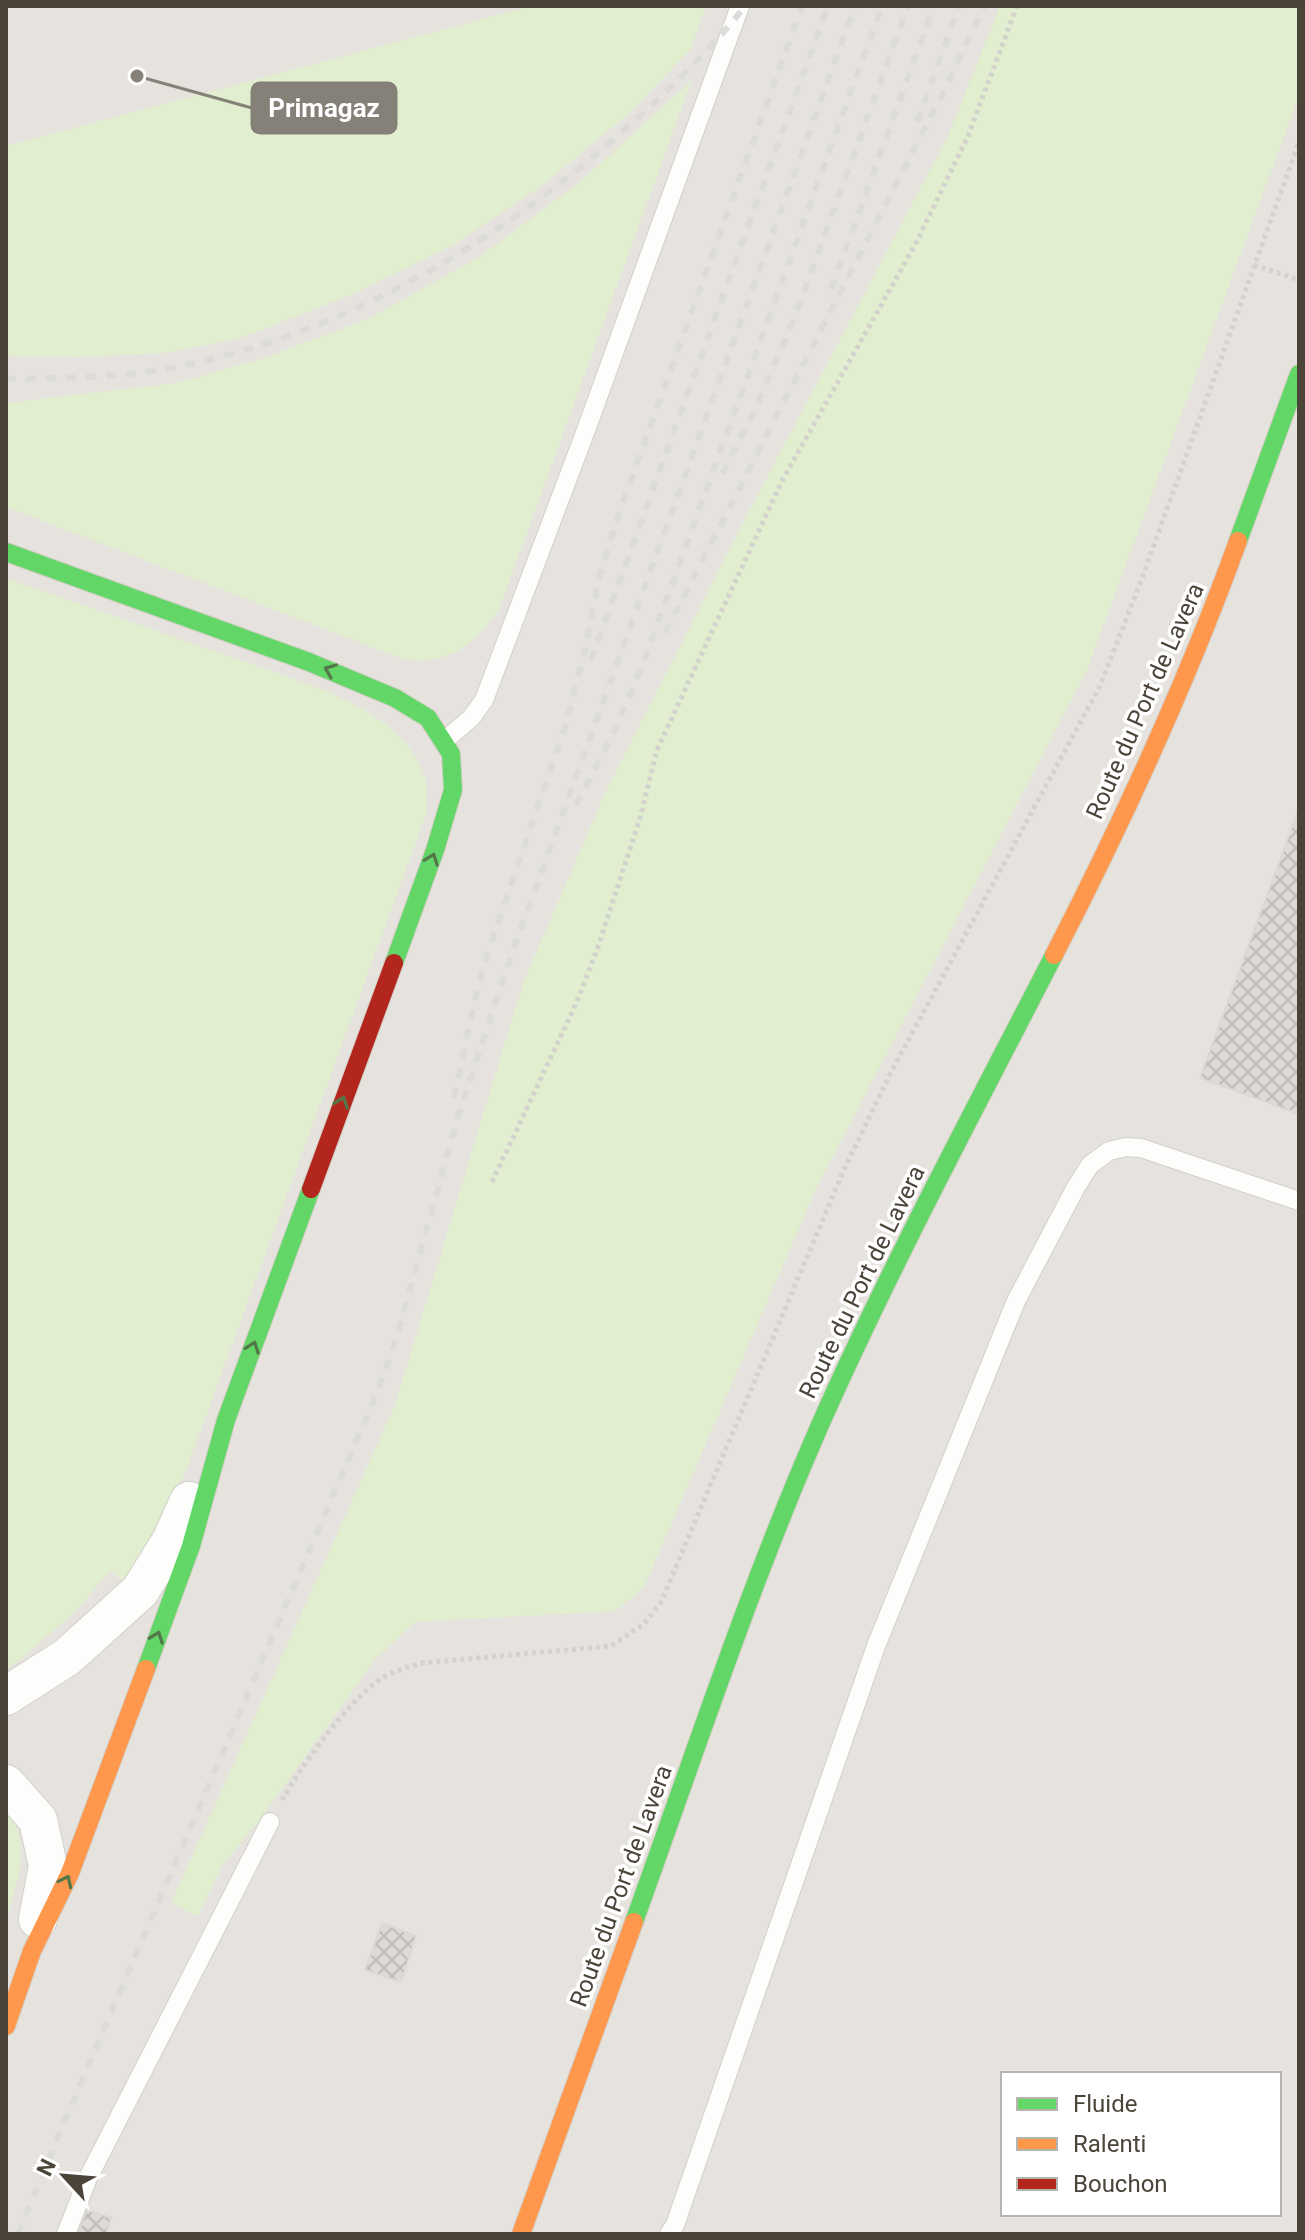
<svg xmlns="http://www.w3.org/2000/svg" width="1305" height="2240" viewBox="0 0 1305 2240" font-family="Roboto,sans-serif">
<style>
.industrial{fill:#e6e2de;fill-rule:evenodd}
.green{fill:#e1eecf}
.building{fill:url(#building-cross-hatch);stroke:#dcd9d4;stroke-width:2}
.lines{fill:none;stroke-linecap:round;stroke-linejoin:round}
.lane-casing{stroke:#d2d0cb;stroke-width:20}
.street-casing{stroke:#d2d0cb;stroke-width:40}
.fast-casing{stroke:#d3cfc5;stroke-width:20}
.slow-casing{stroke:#d3cfc5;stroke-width:20}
.jam-casing{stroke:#d3cfc5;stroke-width:20}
.path{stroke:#d3d2cc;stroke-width:5;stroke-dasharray:4 4;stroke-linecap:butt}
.lane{stroke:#fdfdfc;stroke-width:18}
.street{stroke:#fdfdfc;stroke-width:38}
.fast{stroke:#63d668;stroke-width:18}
.slow{stroke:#ff974d;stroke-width:18}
.jam{stroke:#b3261e;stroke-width:18}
.rail{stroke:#dbdbda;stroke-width:6;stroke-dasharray:10 10;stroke-linecap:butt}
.oneway{stroke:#537749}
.labels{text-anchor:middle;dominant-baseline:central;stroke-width:7;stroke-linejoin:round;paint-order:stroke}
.street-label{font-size:24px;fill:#4b4439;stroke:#fff}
.leader{fill:none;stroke:#868178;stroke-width:3}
.callout-dot{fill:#868178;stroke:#fff;stroke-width:3}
.callout{fill:#868178;stroke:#868178;stroke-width:3}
.callout-label{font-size:26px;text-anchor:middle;font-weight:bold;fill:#fff}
</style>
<defs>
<pattern id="building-cross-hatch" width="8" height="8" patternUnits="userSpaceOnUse" patternTransform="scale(2)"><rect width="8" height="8" fill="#dedbd6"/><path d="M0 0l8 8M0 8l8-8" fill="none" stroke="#c0bdb8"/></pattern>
</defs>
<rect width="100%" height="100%" fill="#f4f2ee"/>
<!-- industrial -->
<path class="industrial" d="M6 6H1299V2234H6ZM1003 2074H1279V2214H1003Z"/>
<!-- green -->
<path class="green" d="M532 6H706L690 50 626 116 544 184 455 244 356 293 238 339 164 353 82 357 6 356V146Z
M1000 6H1299V96L1087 670 816 1189 644 1587 616 1611 415 1622 374 1661 261 1818 222 1866 198 1916 171 1903 395 1405 523 983 605 793 746 517 948 136Z
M692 80 498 612C471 647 449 665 403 659L6 507V403L176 383 264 358 368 319 479 257 580 182Z
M6 578 322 689C362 707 409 730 424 775 428 786 426 801 427 812L190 1460 158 1536 126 1582 110 1571 76 1611 15 1664 6 1670Z
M6 1809C32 1842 18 1883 6 1918Z"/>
<!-- building -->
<path class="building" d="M1299 808V1114L1200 1078Z
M384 1924 416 1936 401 1982 365 1970 381 1926Z
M87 2210 111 2218 106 2234H78Z"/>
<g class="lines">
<!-- lane casing -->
<g class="lane-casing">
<path id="lane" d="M443 742 471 718 484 700 586 430 740 6
M66 2234 88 2178 270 1822
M669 2234 675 2225 876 1646 1016 1301 1076 1187 1090 1165 1109 1151 1126 1147 1141 1148 1299 1201"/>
</g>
<!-- street casing -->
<g class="street-casing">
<path id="street" d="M6 1696 67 1657 140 1591 171 1541 189 1501
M6 1784 38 1820 48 1866 38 1919"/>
</g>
<!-- fast casing -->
<g class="fast-casing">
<path id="fast" d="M1238 541 1299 374
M6 552 309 662 395 698 428 718 451 754 453 790 435 850 394 963
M146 1669 191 1546 226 1420 311 1189
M634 1922C694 1756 749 1587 820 1425 891 1265 974 1111 1054 955"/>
</g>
<!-- slow casing -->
<g class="slow-casing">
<path id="slow" d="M1054 955C1123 821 1187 682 1238 541
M6 2026 32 1951 70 1873 146 1669
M521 2234 634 1922"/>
</g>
<!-- jam casing -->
<g class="jam-casing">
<path id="jam" d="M311 1189 394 963"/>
</g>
<!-- path -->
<path class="path" d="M1254 265 1299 280
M492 1182 576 1004 598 947 640 818 657 750 782 481 915 245 968 136 1017 6
M282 1800C301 1767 349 1699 381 1679 393 1671 408 1667 422 1663L611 1646 644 1624 661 1602 843 1172 890 1074 1100 686 1141 581 1299 142"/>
<!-- lane -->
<use href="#lane" class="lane"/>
<!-- street -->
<use href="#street" class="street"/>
<!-- fast -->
<use href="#fast" class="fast"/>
<!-- slow -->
<use href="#slow" class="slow"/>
<!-- jam -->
<use href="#jam" class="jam"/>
<!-- rail -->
<path class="rail" d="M917 122 959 6
M831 289 934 6
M6 379C63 378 120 378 176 367 351 333 510 235 640 116 677 82 714 46 745 6
M722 474 756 407 794 319 908 6
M665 633 944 91 984 6
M591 660 828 6
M576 805 612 736 643 664 882 6
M454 1098 473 1007 487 955 565 727 583 659 599 578 619 513 802 6
M18 2234 59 2134 379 1388 396 1339 459 1113 510 959 855 6"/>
</g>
<!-- one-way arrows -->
<defs><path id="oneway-chevron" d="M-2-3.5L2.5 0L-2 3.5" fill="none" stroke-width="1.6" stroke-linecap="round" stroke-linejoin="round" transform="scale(2)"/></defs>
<g class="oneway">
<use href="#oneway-chevron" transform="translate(330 670) rotate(-158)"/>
<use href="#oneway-chevron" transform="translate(432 859) rotate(-70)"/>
<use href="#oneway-chevron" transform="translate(342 1102) rotate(-70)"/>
<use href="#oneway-chevron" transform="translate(253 1347) rotate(-70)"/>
<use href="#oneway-chevron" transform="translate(157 1637) rotate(-70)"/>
<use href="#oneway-chevron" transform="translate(66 1881) rotate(-65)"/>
</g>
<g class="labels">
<!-- street labels -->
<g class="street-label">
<text transform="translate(1145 701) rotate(-66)">Route du Port de Lavera</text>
<text transform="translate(862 1282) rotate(-64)">Route du Port de Lavera</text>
<text transform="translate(621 1886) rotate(-70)">Route du Port de Lavera</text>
</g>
</g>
<!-- callouts -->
<path class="leader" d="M137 76L252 108"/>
<circle class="callout-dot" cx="137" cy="76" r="8"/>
<rect class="callout" x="252" y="83" width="144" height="50" rx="8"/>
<g class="callout-label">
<text x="324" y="117">Primagaz</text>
</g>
<!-- border -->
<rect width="1305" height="2240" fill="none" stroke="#4b4439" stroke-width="16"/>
<!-- legend -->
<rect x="1001" y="2072" width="280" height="144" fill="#ffffff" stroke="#b7b4b0" stroke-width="2"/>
<rect x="1017" y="2098" width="40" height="12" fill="#63d668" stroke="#b7b4b0" stroke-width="2"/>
<text x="1073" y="2112" font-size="24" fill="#4b4439">Fluide</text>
<rect x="1017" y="2138" width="40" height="12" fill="#ff974d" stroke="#b7b4b0" stroke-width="2"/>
<text x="1073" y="2152" font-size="24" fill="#4b4439">Ralenti</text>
<rect x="1017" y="2178" width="40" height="12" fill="#b3261e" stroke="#b7b4b0" stroke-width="2"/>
<text x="1073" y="2192" font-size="24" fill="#4b4439">Bouchon</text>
<!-- north arrow -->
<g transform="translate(64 2176) rotate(296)" stroke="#ffffff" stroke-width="6" paint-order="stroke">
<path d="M0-6L14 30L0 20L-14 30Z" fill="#4b4439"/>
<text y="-12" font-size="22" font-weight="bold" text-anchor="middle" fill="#4b4439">N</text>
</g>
</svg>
